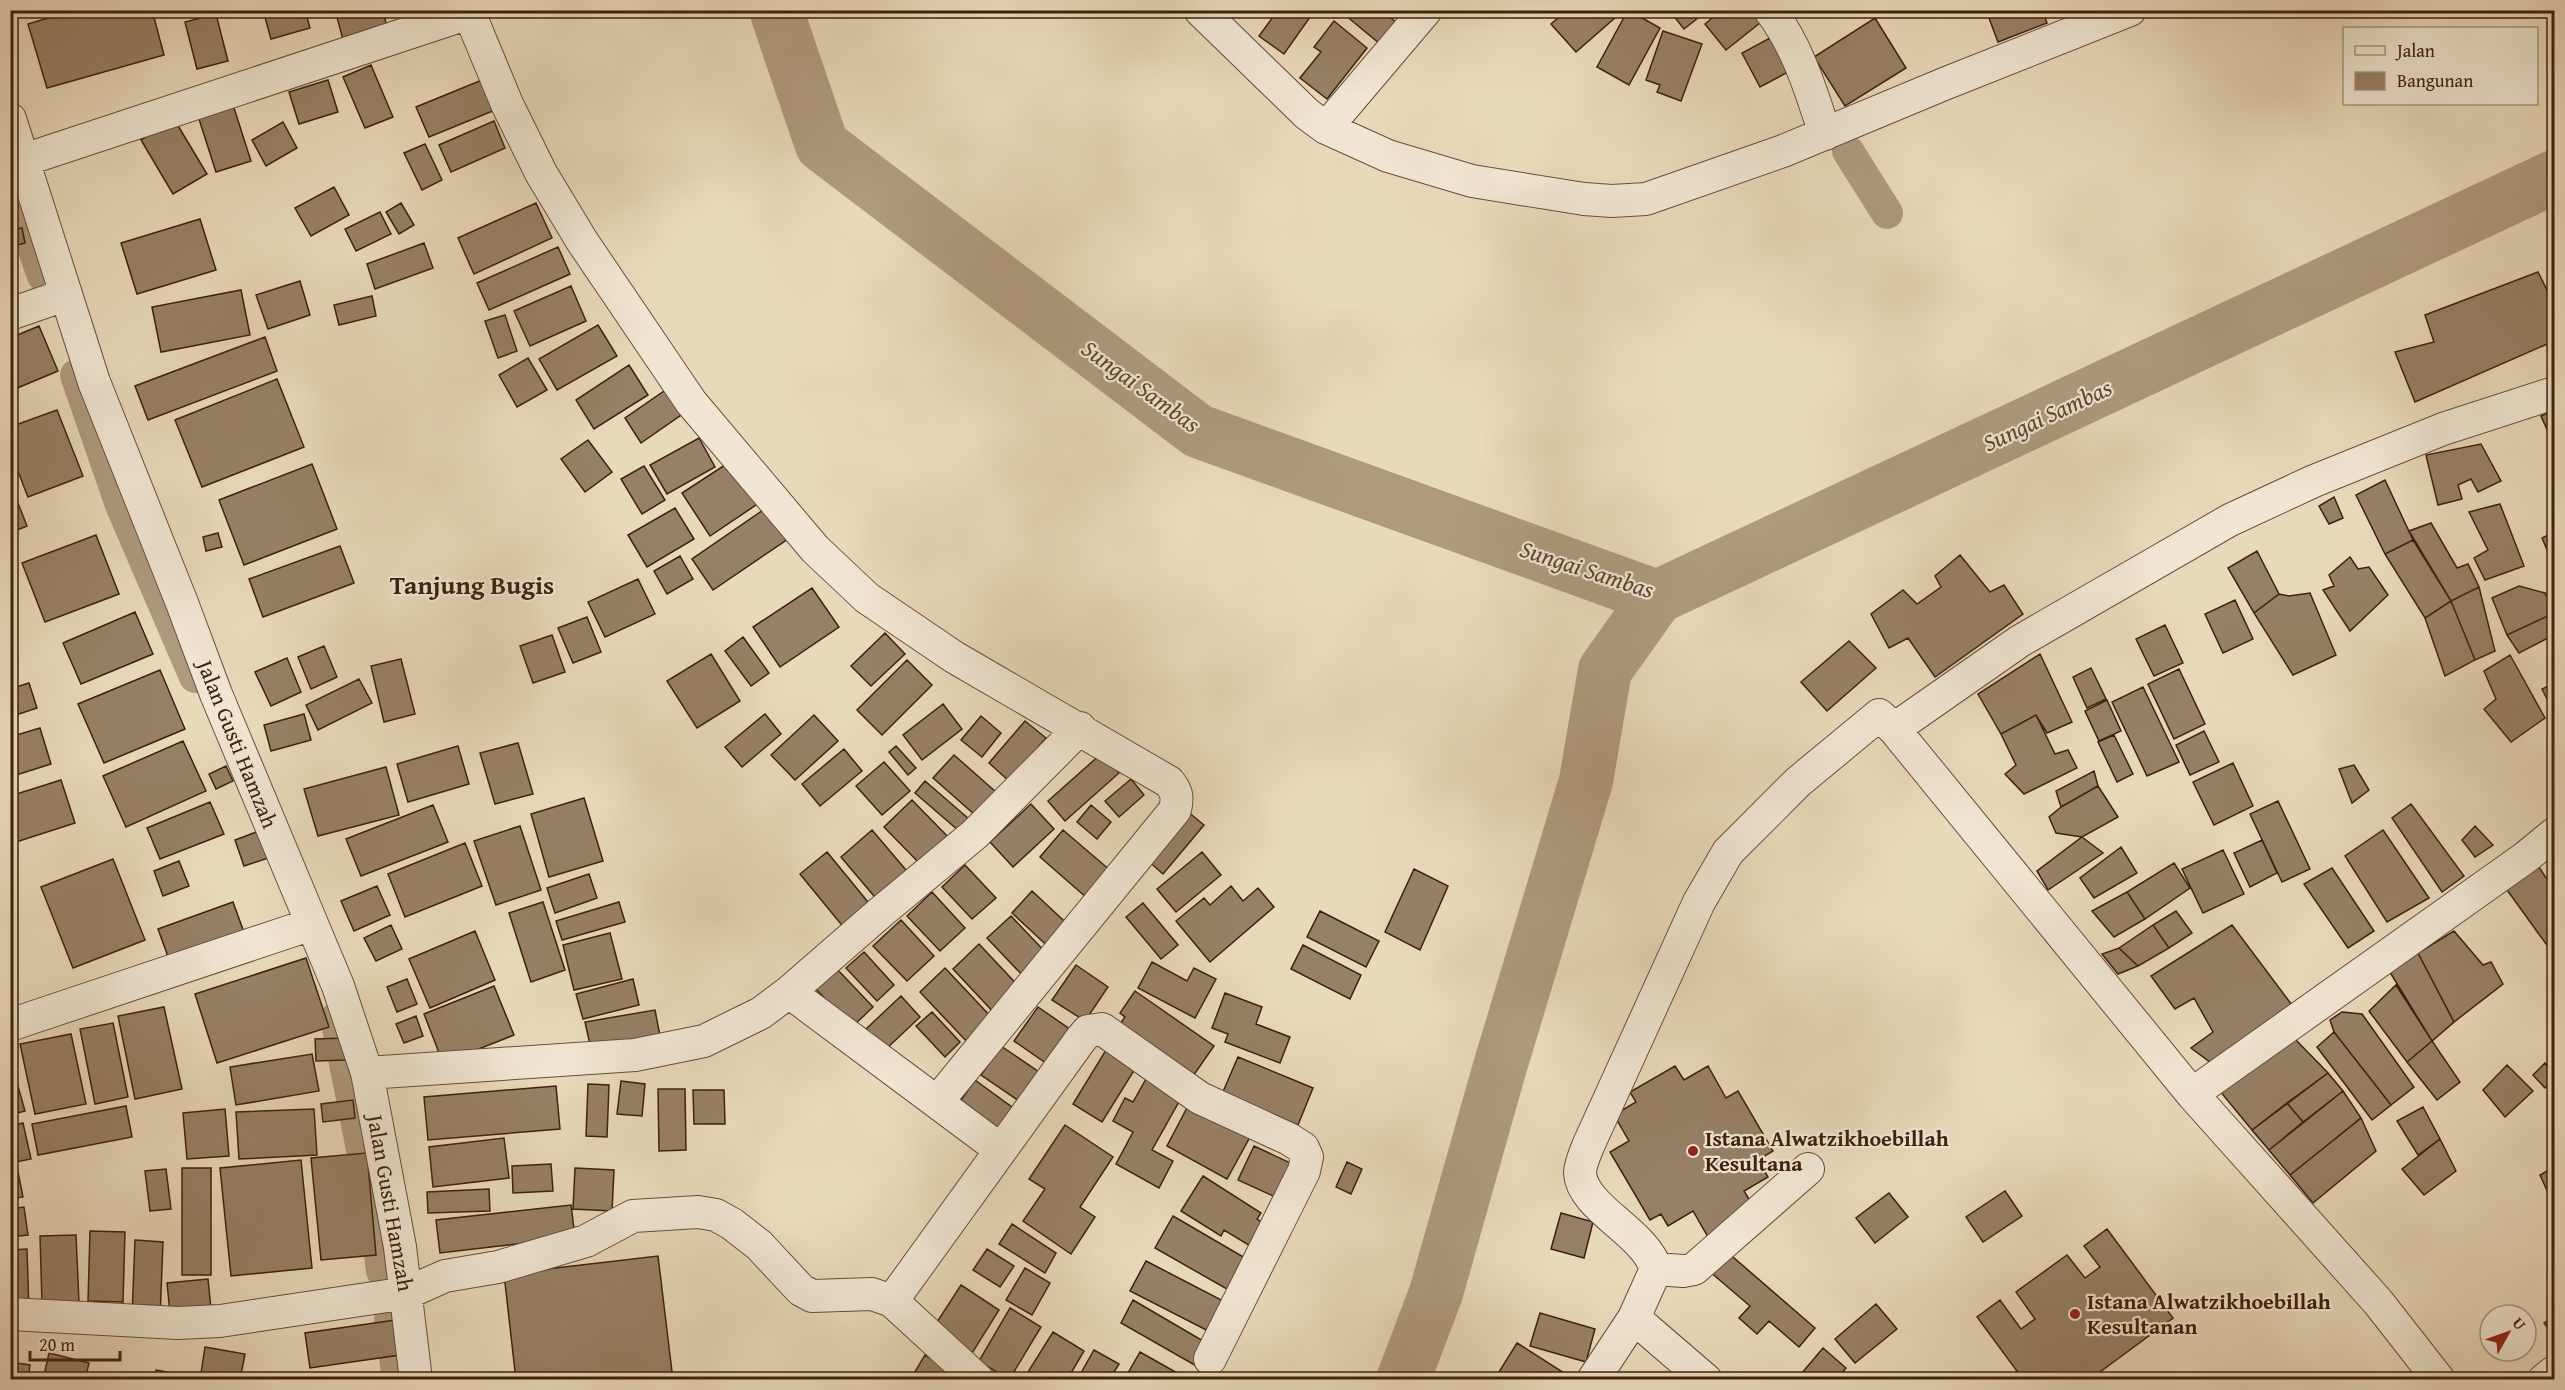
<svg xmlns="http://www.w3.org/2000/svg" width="2565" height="1390" viewBox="0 0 2565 1390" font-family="'Gentium Book Plus',serif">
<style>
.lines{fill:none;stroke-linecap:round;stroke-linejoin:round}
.canal{stroke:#af9a80;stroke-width:32}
.river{stroke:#af9a80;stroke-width:54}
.building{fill:#978068;stroke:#3e200e;stroke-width:1.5}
.minor-casing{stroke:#694e39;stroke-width:34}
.minor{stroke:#f1e6d3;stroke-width:32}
.poi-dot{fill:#8f2418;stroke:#f1e6d3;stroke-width:2}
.labels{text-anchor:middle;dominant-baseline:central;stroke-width:4.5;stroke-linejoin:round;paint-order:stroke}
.street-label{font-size:22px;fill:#3e200e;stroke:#f1e6d3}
.poi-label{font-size:22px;font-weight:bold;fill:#3e200e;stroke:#f1e6d3;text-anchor:start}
.water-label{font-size:24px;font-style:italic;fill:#604530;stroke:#f1e6d3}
.quarter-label{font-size:26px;font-weight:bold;fill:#3e200e;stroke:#f1e6d3}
</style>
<rect width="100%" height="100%" fill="#e9d9bb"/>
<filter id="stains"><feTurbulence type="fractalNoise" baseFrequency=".00333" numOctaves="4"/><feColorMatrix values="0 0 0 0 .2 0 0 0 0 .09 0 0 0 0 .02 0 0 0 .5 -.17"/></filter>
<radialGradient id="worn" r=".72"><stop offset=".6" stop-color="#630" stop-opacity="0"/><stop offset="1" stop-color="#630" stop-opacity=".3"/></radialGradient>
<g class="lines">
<!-- canal -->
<path class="canal" d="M1848 151 1887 213
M10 180 43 276
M76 375 121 505 195 677
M336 1018 375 1215 382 1271
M390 1320 398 1380"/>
<!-- river -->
<path class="river" d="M776 10 822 145 1198 431 1657 597 2554 177
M1403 1380 1436 1293 1499 1070 1586 781 1605 670 1657 597"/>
</g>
<!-- building -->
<path class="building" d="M75 10H152L164 55 47 88 28 24Z
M263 10H305L310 28 271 39Z
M335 10H383L388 32 344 43Z
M1278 10H1315L1284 54 1259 36Z
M1339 10H1381L1397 23 1380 44Z
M1567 10H1624L1576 52 1551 24Z
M1628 10 1660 28 1629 85 1597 67Z
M1669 10H1708L1684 29Z
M1722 10H1753L1761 22 1726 50 1705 24Z
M1986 10H2042L2047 23 1998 42Z
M216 14 228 61 197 69 185 22Z
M1875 18 1906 68 1845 106 1814 57Z
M1334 21 1367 48 1327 99 1300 78 1321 52 1314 47Z
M1663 31 1702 44 1681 101 1657 92 1660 85 1646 80Z
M1770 38 1788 72 1760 87 1742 53Z
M371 65 393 117 365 128 343 77Z
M328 80 338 112 299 124 289 92Z
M482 80 495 110 429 137 416 107Z
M233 105 251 161 216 172 198 116Z
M174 119 207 174 173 194 141 140Z
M494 121 505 148 451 172 439 145Z
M283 122 297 148 266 166 252 140Z
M425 144 442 180 422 190 404 153Z
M334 187 349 215 311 236 295 208Z
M401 203 414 225 399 234 386 212Z
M536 203 552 238 474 274 458 238Z
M380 212 391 234 356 251 345 229Z
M200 219 216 270 137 294 121 243Z
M22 228 25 243 10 247V230Z
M424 243 433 268 375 289 367 264Z
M558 247 570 274 489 310 477 283Z
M2538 272 2551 298 2554 296V341L2415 402 2395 352 2434 342 2425 315Z
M300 281 310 315 268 329 256 295Z
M571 286 586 321 530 346 514 311Z
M241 290 250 335 161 352 152 307Z
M372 296 376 316 339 325 334 305Z
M505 315 517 351 498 358 485 321Z
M598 325 617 356 557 390 539 359Z
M39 326 58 371 10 391V338Z
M265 337 277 371 148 420 135 386Z
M528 358 547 390 517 407 499 375Z
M629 365 648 395 594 429 576 400Z
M277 379 304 447 202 487 175 420Z
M667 389 684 413 641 443 625 418Z
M57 410 83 476 28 497 10 451V427Z
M2554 410V445L2541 416Z
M699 438 715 467 667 494 650 465Z
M588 440 612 472 585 492 561 459Z
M2481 444 2501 481 2478 492 2471 479 2458 485 2462 499 2438 505 2426 455Z
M734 459 762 501 710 536 682 493Z
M312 464 337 529 244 565 219 500Z
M644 466 665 500 642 514 621 479Z
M2385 480 2413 540 2385 554 2356 495Z
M10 483 27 526 10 533Z
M2334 497 2343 518 2329 524 2319 506Z
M2500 504 2524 566 2485 580 2474 558 2488 550 2469 512Z
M675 508 694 539 647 567 628 535Z
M766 508 788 539 713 590 692 559Z
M2431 523 2457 568 2468 564 2479 587 2451 601 2409 531Z
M2554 532V566L2542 538Z
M218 533 222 547 206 551 203 537Z
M96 535 119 594 45 622 22 563Z
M2413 540 2451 601 2425 618 2385 554Z
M340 546 354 583 263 617 249 579Z
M2257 551 2279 594 2254 613 2228 568Z
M1960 555 1990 592 2004 585 2023 614 1935 677 1908 638 1889 648 1871 614 1903 590 1917 604 1941 587 1935 576Z
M680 556 693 579 667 594 654 571Z
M2350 557 2358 569 2369 567 2388 595 2350 631 2323 590 2334 586 2329 575Z
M638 579 655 614 605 637 588 602Z
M2519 586 2545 593 2554 613 2507 635 2492 598Z
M2479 587 2495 651 2475 660 2451 601Z
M812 588 839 627 780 667 753 627Z
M2310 593 2336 655 2293 675 2254 613 2279 594 2289 596Z
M2235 600 2253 639 2223 653 2205 614Z
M2451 601 2475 660 2445 676 2425 618Z
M135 612 153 654 81 684 63 643Z
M2554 613V635L2519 653 2507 635Z
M587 617 601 652 573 663 558 628Z
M2165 625 2183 663 2154 676 2136 639Z
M885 633 905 654 871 686 851 666Z
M552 635 565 672 533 683 520 646Z
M743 637 769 673 751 686 725 651Z
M1849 641 1876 668 1827 711 1801 682Z
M324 646 337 677 311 689 298 657Z
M711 654 740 701 697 728 667 681Z
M2040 654 2072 722 2047 733 2036 715 2001 734 1978 694Z
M2510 655 2545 718 2511 742 2484 709 2496 699 2484 671Z
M287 658 301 692 271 706 255 672Z
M401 659 415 714 384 722 371 666Z
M907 660 932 685 882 735 857 710Z
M2091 668 2106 699 2087 708 2073 677Z
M2179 669 2205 724 2174 739 2148 684Z
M160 670 185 729 104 763 78 704Z
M359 679 372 703 318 730 306 705Z
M29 683 37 708 10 717V689Z
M2554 683V713L2542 689Z
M2143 687 2179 762 2147 776 2112 702Z
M2107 700 2121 731 2099 741 2085 711Z
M943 704 962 729 922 760 903 735Z
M304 714 311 740 271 751 264 725Z
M765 714 781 734 742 767 725 747Z
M814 715 838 741 795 780 771 755Z
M2036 715 2055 754 2068 750 2077 768 2024 794 2005 774 2016 765 2001 734Z
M981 716 1001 733 982 757 961 740Z
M1025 721 1046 738 1009 781 989 763Z
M40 728 51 764 10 777V737Z
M2204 731 2219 762 2190 775 2176 745Z
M2114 735 2133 774 2117 782 2098 742Z
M183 741 206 791 126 827 103 776Z
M518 743 533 794 495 804 480 753Z
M458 746 469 784 408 802 397 764Z
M896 746 916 768 908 775 889 752Z
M844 749 862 771 820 806 802 784Z
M1102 753 1119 773 1065 821 1048 801Z
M954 755 996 792 975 815 933 778Z
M884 762 910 791 882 815 856 786Z
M2233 763 2253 806 2214 825 2193 782Z
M2354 765 2369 790 2352 803 2339 769Z
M226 766 233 781 216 789 209 774Z
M386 767 399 815 318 836 304 789Z
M2094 771 2098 786 2061 807 2056 791Z
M1131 779 1144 795 1119 817 1105 801Z
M61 780 75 823 10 844V796Z
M925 781 969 819 959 831 915 793Z
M2098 786 2118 817 2082 837 2056 833 2049 817 2061 807Z
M584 798 603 861 549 877 531 814Z
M912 800 951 840 924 868 884 827Z
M2278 801 2310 869 2282 882 2250 814Z
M210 802 224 834 160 859 147 828Z
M1031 804 1054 829 1013 867 990 842Z
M2411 804 2464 876 2442 892 2392 818Z
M433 805 448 842 361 876 346 839Z
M1091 805 1111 822 1097 839 1077 822Z
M1187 811 1204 825 1163 874 1146 859Z
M520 826 541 890 496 905 474 841Z
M2475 826 2493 845 2475 857 2462 840Z
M872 830 911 876 879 902 841 857Z
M1063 830 1111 871 1087 898 1040 857Z
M2383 830 2429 898 2387 922 2345 856Z
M259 831 268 858 244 866 235 840Z
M2082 837 2103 853 2048 890 2037 871Z
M2262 840 2277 873 2250 887 2234 853Z
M465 843 482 886 405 917 388 874Z
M2121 847 2137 873 2094 898 2080 878Z
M2223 850 2244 894 2203 913 2182 869Z
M827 852 872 907 845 929 800 874Z
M1202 852 1221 875 1176 912 1157 889Z
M113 859 145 940 73 968 41 887Z
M179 861 189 886 163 896 154 871Z
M2535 861 2554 890V955L2505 887Z
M2174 863 2190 888 2145 919 2127 892Z
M965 865 996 898 972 919 942 887Z
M2332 868 2374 931 2348 948 2304 884Z
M1414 869 1448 886 1420 950 1385 932Z
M589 874 597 898 555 913 547 888Z
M377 886 390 915 354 931 341 901Z
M1231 886 1243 901 1258 888 1274 907 1210 962 1176 921 1204 898 1210 905Z
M1032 891 1076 932 1055 953 1012 913Z
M932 892 965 928 940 951 907 916Z
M2127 892 2145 919 2114 937 2092 911Z
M233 902 245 935 170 962 158 929Z
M543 902 565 970 531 982 509 913Z
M619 902 625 922 562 940 556 921Z
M1143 903 1178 945 1161 959 1126 917Z
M1320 911 1379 941 1366 967 1307 937Z
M2176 911 2192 933 2169 948 2153 925Z
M1011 916 1050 957 1026 979 987 938Z
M901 920 934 956 907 981 873 946Z
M391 925 402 949 376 961 364 938Z
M2153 925 2169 948 2138 966 2119 948Z
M2232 925 2292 1005 2214 1065 2191 1048 2213 1032 2194 998 2175 1009 2151 976Z
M475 931 495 980 430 1008 409 959Z
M2454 931 2483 965 2491 962 2503 984 2454 1022 2418 953Z
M610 933 622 979 574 990 563 945Z
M979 944 1023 991 997 1016 953 969Z
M1303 945 1361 975 1350 999 1291 969Z
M2119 948 2138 966 2118 974 2102 954Z
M864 952 894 985 877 1001 846 968Z
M2418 953 2454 1022 2432 1041 2388 969Z
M306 958 329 1027 217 1063 195 994Z
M1152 962 1187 981 1194 968 1216 979 1195 1018 1138 988Z
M1076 965 1108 987 1085 1021 1052 1000Z
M836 968 873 1007 852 1027 815 988Z
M945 968 994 1020 969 1044 920 992Z
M407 979 417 1004 397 1012 387 987Z
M633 979 639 1005 583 1019 576 994Z
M2396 985 2432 1041 2407 1062 2369 1011Z
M494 986 514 1035 443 1063 424 1014Z
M1135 991 1214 1046 1191 1079 1117 1028 1125 1017 1120 1013Z
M1225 993 1262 1007 1256 1024 1290 1037 1280 1063 1225 1042 1228 1034 1212 1028Z
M901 996 920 1017 885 1050 866 1029Z
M164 1007 182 1089 135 1099 118 1016Z
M1038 1007 1077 1034 1053 1068 1014 1041Z
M655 1010 660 1036 591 1049 585 1022Z
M932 1012 960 1042 945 1057 916 1026Z
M2342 1012 2362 1014 2414 1087 2391 1105 2334 1032 2330 1020Z
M416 1016 423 1036 404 1043 396 1024Z
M113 1023 128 1097 95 1104 80 1029Z
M2334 1032 2391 1105 2372 1120 2317 1047Z
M71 1034 86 1104 35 1114 20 1044Z
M2292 1036 2328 1073 2252 1130 2219 1090Z
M345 1038 346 1060 316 1061 315 1039Z
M2432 1041 2460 1082 2437 1100 2407 1062Z
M1001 1046 1045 1076 1025 1105 981 1075Z
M1106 1050 1135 1069 1102 1122 1073 1104Z
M312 1054 319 1091 236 1105 230 1067Z
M1238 1057 1313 1088 1298 1125 1222 1094Z
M10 1058 25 1111 10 1115Z
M2545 1063 2554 1076V1079L2545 1088 2533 1075Z
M2507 1065 2533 1091 2505 1117 2483 1090Z
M1675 1066 1684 1080 1708 1066 1726 1098 1738 1091 1773 1151 1758 1160 1768 1177 1744 1191 1755 1209 1708 1237 1693 1211 1668 1226 1661 1214 1650 1220 1610 1152 1629 1141 1614 1115 1636 1102 1630 1092Z
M2328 1073 2343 1091 2303 1122 2287 1103Z
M1146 1079 1181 1098 1152 1150 1173 1161 1159 1188 1116 1164 1133 1132 1113 1121 1125 1098 1133 1102Z
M975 1080 1020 1113 1005 1134 961 1100Z
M621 1081 645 1084 642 1116 617 1114Z
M588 1084 609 1085 607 1137 586 1136Z
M556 1086 560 1129 428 1140 424 1097Z
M658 1089H685L686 1150 659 1151Z
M693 1090H724L725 1124H694Z
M2343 1091 2361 1118 2290 1175 2269 1150Z
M353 1100 355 1118 323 1122 321 1104Z
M2287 1103 2303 1122 2269 1150 2252 1130Z
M1189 1104 1250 1137 1227 1179 1167 1146Z
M126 1106 132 1137 38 1155 32 1124Z
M2423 1107 2440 1139 2418 1155 2397 1121Z
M225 1109 229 1156 187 1159 183 1113Z
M314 1109 317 1155 239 1159 236 1112Z
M2361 1118 2376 1151 2313 1203 2290 1175Z
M23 1123 31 1159 10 1163V1126Z
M1065 1125 1113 1157 1080 1207 1095 1217 1071 1254 1023 1221 1045 1189 1029 1179Z
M504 1138 509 1178 433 1187 429 1147Z
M2440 1139 2456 1171 2424 1195 2402 1169Z
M1254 1146 1299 1167 1284 1201 1238 1180Z
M367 1153 376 1255 321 1260 311 1158Z
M301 1160 312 1268 231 1276 220 1168Z
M1347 1162 1362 1169 1351 1194 1336 1187Z
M551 1164 553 1191 513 1193 512 1166Z
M2554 1167V1206L2540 1175Z
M182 1168H211V1275H182Z
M575 1168 614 1170 612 1211 573 1209Z
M166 1169 171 1209 150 1211 145 1171Z
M18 1172 23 1197 10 1199V1173Z
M1203 1176 1261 1213 1257 1219 1266 1225 1252 1247 1224 1230 1221 1236 1181 1211Z
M489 1189 490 1211 428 1213 427 1192Z
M2005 1191 2022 1216 1983 1242 1966 1217Z
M1889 1193 1908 1217 1875 1243 1856 1218Z
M571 1205 575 1237 440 1253 436 1220Z
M24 1207 28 1235 10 1237V1209Z
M1561 1213 1593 1222 1584 1258 1551 1249Z
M1173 1216 1252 1262 1234 1293 1155 1248Z
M1012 1224 1056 1253 1045 1273 999 1244Z
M2107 1229 2173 1318 2089 1380H2005L2017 1371 1977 1317 2000 1300 2021 1329 2035 1319 2016 1292 2067 1255 2085 1278 2100 1267 2084 1246Z
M90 1231 125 1232 123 1302 88 1301Z
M76 1235 79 1303 42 1304 40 1236Z
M135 1240 163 1242 160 1318 132 1317Z
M27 1249 29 1311H10V1250Z
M987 1249 1014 1266 1000 1287 973 1270Z
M1726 1251 1815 1328 1799 1347 1769 1321 1757 1334 1739 1318 1750 1306 1709 1271Z
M658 1256 673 1380H516L504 1274Z
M1146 1261 1231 1305 1216 1335 1130 1291Z
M1025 1268 1050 1283 1032 1315 1006 1300Z
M208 1279 212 1319 171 1323 167 1283Z
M961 1285 999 1310 969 1358 930 1333Z
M1133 1300 1210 1345 1198 1367 1121 1323Z
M1876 1304 1897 1329 1855 1363 1835 1339Z
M1010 1308 1041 1327 1009 1380 979 1361Z
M1540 1313 1595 1329 1586 1362 1530 1346Z
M2554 1317V1336L2544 1323Z
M395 1320 400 1355 310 1368 305 1333Z
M1053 1332 1084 1351 1067 1380H1023Z
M1517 1343 1572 1378 1571 1380H1494Z
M205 1347 245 1354 240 1380H200Z
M1823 1348 1846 1368 1836 1380H1796Z
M1094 1350 1119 1364 1109 1380H1077Z
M1140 1352 1188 1379 1124 1380Z
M49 1353 89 1363 85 1380H43Z
M925 1355 958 1375 955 1380H910Z
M10 1362 30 1365 28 1380H10Z
M156 1370 193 1377 192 1380H154Z
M1666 1372 1679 1380H1662Z"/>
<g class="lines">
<!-- minor casing -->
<g class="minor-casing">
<path id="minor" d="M468 10 507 104 541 173 582 241 691 402 815 549 867 598 954 657 1169 782C1177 792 1178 797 1175 810L937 1102
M1200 10 1307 114 1326 128 1388 156 1472 181 1584 199 1612 201 1646 199 1783 151 1944 84 2130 10
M1770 10C1798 47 1811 91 1825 134
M10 119 94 382 182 603 216 694 338 986 367 1073 400 1247 416 1380
M1326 128 1426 10
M24 160 469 13
M10 314 65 295
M1894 729 2020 641 2230 520 2314 481 2443 429 2554 393
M789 992 1001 1150
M10 1025 312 924
M367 1073 635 1055 704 1041 761 1013 789 992 881 912 975 834 1080 728
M2192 1094 2526 857 2554 834
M1656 1269 1683 1271 1694 1269 1808 1169
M892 1301 1081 1039 1088 1031 1102 1029 1200 1098 1289 1139 1303 1148 1307 1157 1304 1171 1210 1359
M10 1314 178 1323 220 1321 407 1293 445 1276 498 1267 586 1241 633 1216 698 1212 716 1215 732 1224 759 1245 801 1290 812 1296 872 1294 892 1301 978 1380
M1634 1318 1656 1269C1645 1232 1582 1208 1580 1173 1580 1165 1585 1154 1588 1146L1699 902 1728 852 1798 782 1879 715 1894 729 2192 1094 2378 1302 2439 1380
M1593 1380 1634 1318 1706 1380
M2544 1380 2554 1372"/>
</g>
<!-- minor -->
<use href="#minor" class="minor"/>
</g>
<!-- markers -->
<g class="poi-dot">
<circle cx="1693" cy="1151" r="6"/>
<circle cx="2075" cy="1314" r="6"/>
</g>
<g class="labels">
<!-- street labels -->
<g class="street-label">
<text transform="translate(238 744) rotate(68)">Jalan Gusti Hamzah</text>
<text transform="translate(391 1203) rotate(80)">Jalan Gusti Hamzah</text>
</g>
<!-- poi labels -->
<g class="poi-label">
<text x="1705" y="1138">Istana Alwatzikhoebillah<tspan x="1705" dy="25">Kesultana</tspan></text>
<text x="2087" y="1301">Istana Alwatzikhoebillah<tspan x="2087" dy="25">Kesultanan</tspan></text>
</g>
<!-- water labels -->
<g class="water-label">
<text transform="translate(1141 386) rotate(36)">Sungai Sambas</text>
<text transform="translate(2047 415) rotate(-25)">Sungai Sambas</text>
<text transform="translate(1587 569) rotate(18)">Sungai Sambas</text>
</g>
<!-- quarter labels -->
<g class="quarter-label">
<text x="472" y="584">Tanjung Bugis</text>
</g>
</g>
<!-- margin -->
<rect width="2565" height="1390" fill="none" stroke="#e9d9bb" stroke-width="36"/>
<rect x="12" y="12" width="2541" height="1366" fill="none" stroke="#3e200e" stroke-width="3"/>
<rect x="18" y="18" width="2529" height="1354" fill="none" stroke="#3e200e" stroke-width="1.5"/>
<!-- legend -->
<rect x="2343" y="27" width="195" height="78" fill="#f1e6d3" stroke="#a99784" stroke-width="1.5"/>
<rect x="2355" y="46" width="30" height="9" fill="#f1e6d3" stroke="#a99784" stroke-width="1.5"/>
<text x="2397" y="57" font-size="18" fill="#3e200e">Jalan</text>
<rect x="2355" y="72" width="30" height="18" fill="#978068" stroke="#a99784" stroke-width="1.5"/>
<text x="2397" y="87" font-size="18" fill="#3e200e">Bangunan</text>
<!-- north arrow -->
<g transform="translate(2508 1333) rotate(50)"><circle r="28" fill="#f1e6d3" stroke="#a99784" stroke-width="1.5"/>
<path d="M0-4.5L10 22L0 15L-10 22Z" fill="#8f2418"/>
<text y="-9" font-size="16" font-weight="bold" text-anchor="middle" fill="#3e200e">U</text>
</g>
<!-- scale -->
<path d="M30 1351v9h90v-9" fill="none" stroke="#3e200e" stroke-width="3"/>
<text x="39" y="1351" font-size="18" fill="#3e200e" stroke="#f1e6d3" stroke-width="4.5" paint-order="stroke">20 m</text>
<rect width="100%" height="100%" filter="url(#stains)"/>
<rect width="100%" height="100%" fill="url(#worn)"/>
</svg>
